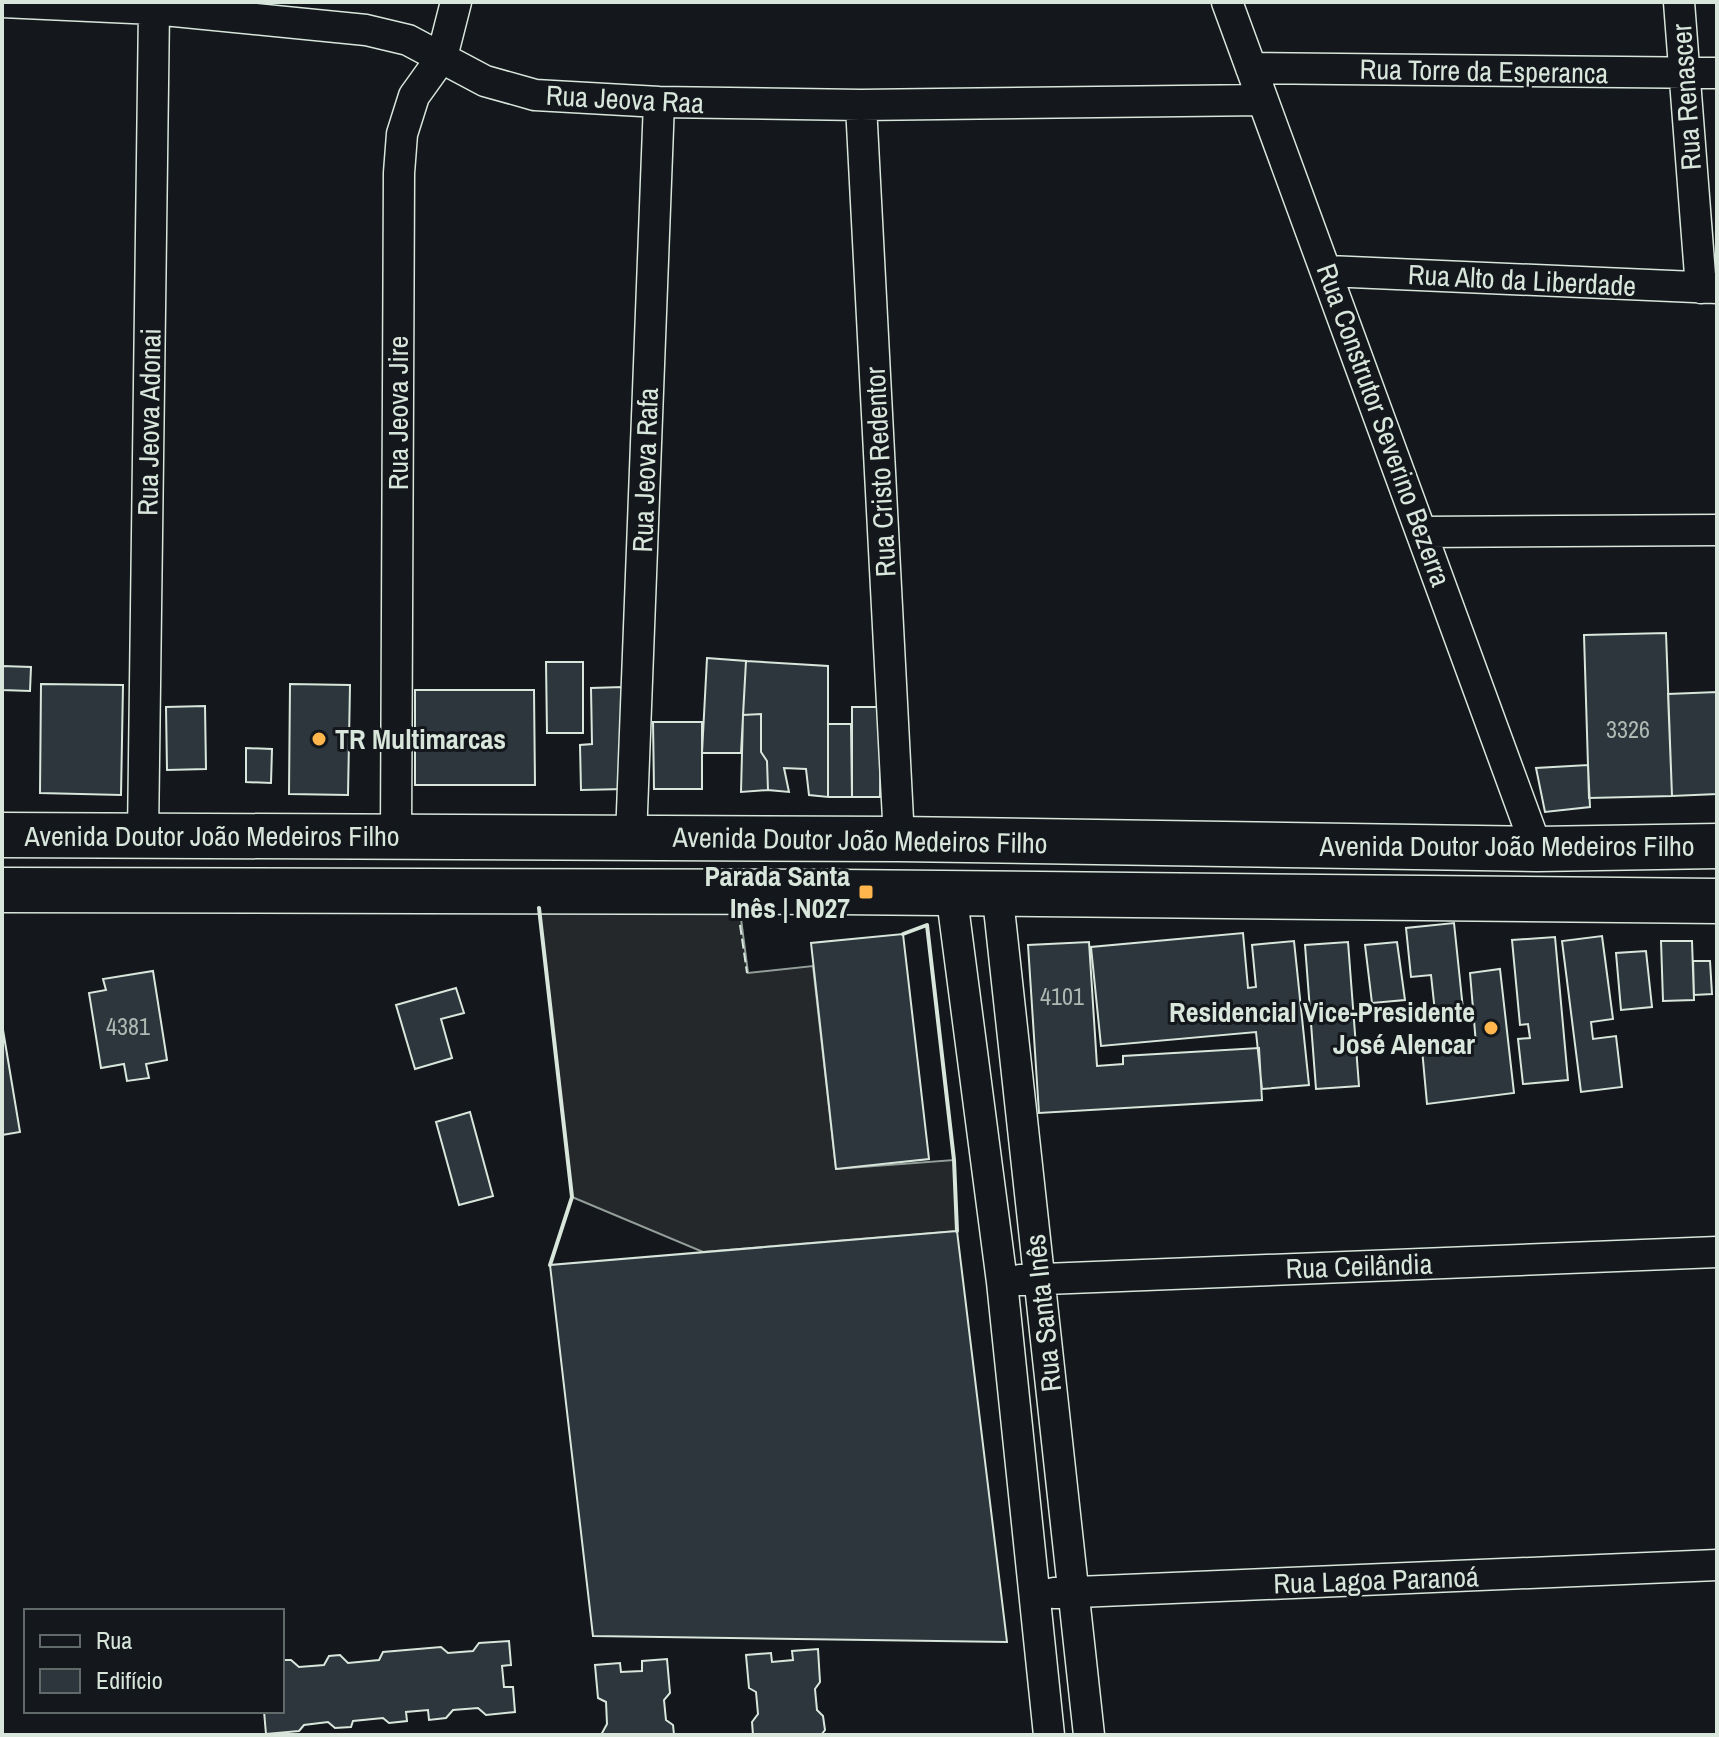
<svg xmlns="http://www.w3.org/2000/svg" width="1719" height="1737" viewBox="0 0 1719 1737" font-family="'Archivo Narrow',sans-serif">
<style>
.parking{fill:#24282b;stroke:#939e99;stroke-width:2}
.building{fill:#2c363c;stroke:#d8e6dc;stroke-width:2}
.lines{fill:none;stroke-linecap:round;stroke-linejoin:round}
.minor-casing{stroke:#d8e6dc;stroke-width:33}
.primary-casing{stroke:#d8e6dc;stroke-width:47}
.minor{stroke:#14181c;stroke-width:30}
.primary{stroke:#14181c;stroke-width:44}
.fence{stroke:#d8e6dc;stroke-width:2;stroke-dasharray:10 4;stroke-linecap:butt}
.wall{stroke:#d8e6dc;stroke-width:4}
.poi-dot{fill:#ffb74d;stroke:#14181c;stroke-width:3}
.labels{text-anchor:middle;dominant-baseline:central;stroke-width:6;stroke-linejoin:round;paint-order:stroke}
.number-label{font-size:24px;fill:#adbab4}
.street-label{font-size:28px;fill:#d8e6dc;stroke:#14181c}
.poi-label{font-size:28px;font-weight:bold;fill:#d8e6dc;stroke:#14181c;text-anchor:end}
</style>
<rect width="100%" height="100%" fill="#14181c"/>
<!-- parking -->
<path class="parking" d="M539 908 740 911 748 973 813 966 836 1169 954 1160 957 1231 703 1252 572 1197Z"/>
<!-- building -->
<path class="building" d="M1666 633 1672 796 1589 798 1584 635Z
M707 658 746 661 741 753H702Z
M746 661 828 666V797L809 795 806 769 784 768 789 792 768 790 767 761 761 752V714L743 715Z
M546 662H583V733H547Z
M2 666 31 667 30 691 2 690Z
M41 684 123 685 121 795 40 793Z
M290 684 350 685 348 795 289 794Z
M622 687 624 789 581 790 580 745 592 744 591 688Z
M415 690H534L535 785H415Z
M1717 692V794L1672 796 1668 694Z
M205 706 206 769 167 770 166 707Z
M852 707H881L880 797H852Z
M761 714V752L767 761 768 790 741 792 743 715Z
M653 722H702V789H654Z
M828 724H851L852 797H828Z
M246 748 272 749 271 783 246 782Z
M1588 765 1590 807 1545 812 1536 768Z
M1454 923 1463 1009 1435 1012 1431 975 1411 977 1406 928Z
M1243 933 1248 988 1256 987 1252 945 1294 941 1309 1085 1262 1089 1256 1032 1101 1046 1091 947Z
M903 934 929 1159 836 1169 811 943Z
M1602 936 1613 1019 1591 1022 1593 1039 1616 1036 1622 1087 1581 1092 1562 941Z
M1555 937 1568 1080 1523 1084 1518 1039 1530 1038 1528 1024 1520 1025 1512 940Z
M1661 941H1692L1694 1000 1663 1001Z
M1089 942 1097 1066 1123 1064V1056L1259 1048 1262 1100 1039 1113 1028 945Z
M1348 942 1359 1086 1316 1089 1305 945Z
M1397 942 1405 1000 1372 1003 1365 945Z
M1646 951 1652 1007 1621 1010 1616 953Z
M1693 961H1710L1712 994 1694 995Z
M1500 969 1514 1093 1427 1104 1422 1049 1476 1044 1470 973Z
M153 971 167 1060 146 1064 149 1078 127 1081 124 1064 101 1068 89 993 106 990 103 979Z
M456 988 464 1013 441 1019 452 1058 415 1069 396 1005Z
M2 1024 20 1132 2 1135Z
M470 1112 493 1196 459 1205 436 1122Z
M957 1231 1007 1642 593 1636 550 1265Z
M509 1641 511 1665 502 1666 504 1687H513L515 1712 486 1715 478 1708 453 1710 446 1718 429 1720 428 1710 406 1712 407 1721 389 1723 383 1718 353 1721 351 1727 335 1728 328 1722 304 1725 299 1731 266 1734 264 1711H282V1660H291L299 1667 324 1665 329 1656 340 1655 348 1663 379 1660 383 1652 441 1647 448 1653 473 1651 479 1643Z
M818 1649 820 1682 815 1689 817 1710 823 1716 825 1730 821 1735H753L752 1722 758 1714 756 1692 749 1688 746 1655 771 1653 772 1662 793 1660 792 1651Z
M667 1659 670 1693 664 1700 666 1720 673 1725 674 1735H601L607 1724 606 1702 598 1698 595 1665 620 1663 621 1672 642 1671V1661Z"/>
<g class="lines">
<!-- minor casing -->
<g class="minor-casing">
<path id="minor" d="M2 2 154 9 366 30 408 40 485 81 535 95 659 102 861 105 1262 100
M1227 2 1537 849
M1679 2 1701 288
M1251 68 1717 73
M861 105 899 839
M1328 271 1717 288
M1424 532 1717 530
M143 835 154 9
M396 836 399 173 402 134 414 96 442 57 456 2
M631 838 659 102
M997 890 1089 1735
M951 891 1002 1282 1049 1735
M1020 1280 1717 1252
M1054 1593 1717 1565"/>
</g>
<!-- primary casing -->
<g class="primary-casing">
<path id="primary" d="M2 835 899 839 1537 849 1717 846
M2 890C574 890 1145 892 1717 901"/>
</g>
<!-- minor -->
<use href="#minor" class="minor"/>
<!-- primary -->
<use href="#primary" class="primary"/>
<!-- fence -->
<path class="fence" d="M738 911 747 973"/>
<!-- wall -->
<path class="wall" d="M539 908 572 1197 550 1265
M903 934 927 925 954 1160 957 1231"/>
</g>
<!-- markers -->
<g class="poi-dot">
<circle cx="319" cy="739" r="8"/>
<rect x="858" y="884" width="16" height="16" rx="4"/>
<circle cx="1491" cy="1028" r="8"/>
</g>
<g class="labels">
<!-- number labels -->
<g class="number-label">
<text x="1628" y="729">3326</text>
<text x="1062" y="996">4101</text>
<text x="128" y="1026">4381</text>
</g>
<!-- street labels -->
<g class="street-label">
<text transform="translate(1484 71) rotate(1)">Rua Torre da Esperanca</text>
<text transform="translate(1686 97) rotate(-94)">Rua Renascer</text>
<text transform="translate(625 99) rotate(3)">Rua Jeova Raa</text>
<text transform="translate(1522 280) rotate(3)">Rua Alto da Liberdade</text>
<text transform="translate(398 413) rotate(-90)">Rua Jeova Jire</text>
<text transform="translate(149 422) rotate(-89)">Rua Jeova Adonai</text>
<text transform="translate(1384 425) rotate(70)">Rua Construtor Severino Bezerra</text>
<text transform="translate(645 470) rotate(-88)">Rua Jeova Rafa</text>
<text transform="translate(880 472) rotate(-93)">Rua Cristo Redentor</text>
<text x="212" y="836">Avenida Doutor João Medeiros Filho</text>
<text transform="translate(860 840) rotate(1)">Avenida Doutor João Medeiros Filho</text>
<text x="1507" y="846">Avenida Doutor João Medeiros Filho</text>
<text transform="translate(1359 1266) rotate(-2)">Rua Ceilândia</text>
<text transform="translate(1043 1313) rotate(-96)">Rua Santa Inês</text>
<text transform="translate(1376 1580) rotate(-2)">Rua Lagoa Paranoá</text>
</g>
<!-- poi labels -->
<g class="poi-label">
<text x="335" y="739" text-anchor="start">TR Multimarcas</text>
<text x="850" y="876">Parada Santa<tspan x="850" dy="32">Inês | N027</tspan></text>
<text x="1475" y="1012">Residencial Vice-Presidente<tspan x="1475" dy="32">José Alencar</tspan></text>
</g>
</g>
<!-- border -->
<rect width="1719" height="1737" fill="none" stroke="#d8e6dc" stroke-width="8"/>
<!-- legend -->
<rect x="24" y="1609" width="260" height="104" fill="#14181c" stroke="#626a69" stroke-width="2"/>
<rect x="40" y="1635" width="40" height="12" fill="#14181c" stroke="#626a69" stroke-width="2"/>
<text x="96" y="1649" font-size="24" fill="#d8e6dc">Rua</text>
<rect x="40" y="1669" width="40" height="24" fill="#2c363c" stroke="#626a69" stroke-width="2"/>
<text x="96" y="1689" font-size="24" fill="#d8e6dc">Edifício</text>
</svg>
